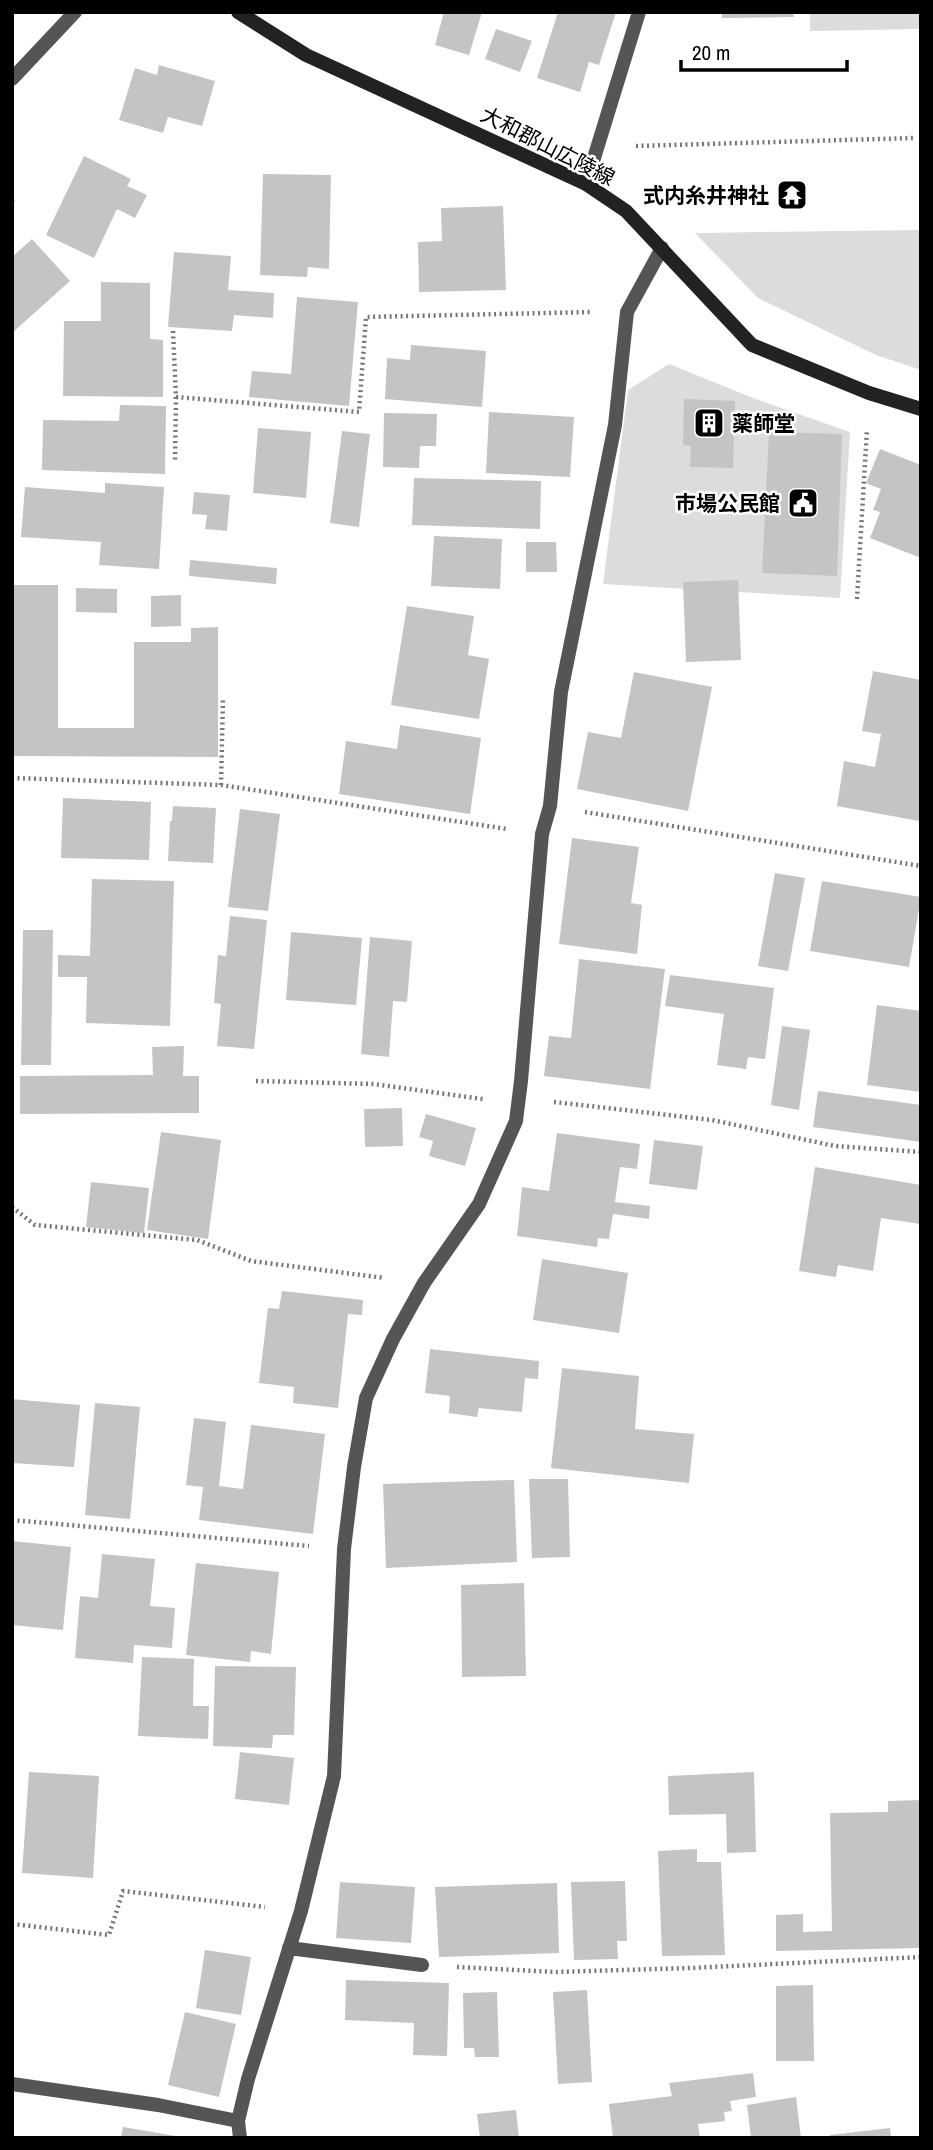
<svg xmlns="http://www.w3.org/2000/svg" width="933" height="2150" viewBox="0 0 933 2150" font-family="'Archivo Narrow','Noto Sans JP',sans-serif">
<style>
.green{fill:#dcdcdc}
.building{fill:#c4c4c4}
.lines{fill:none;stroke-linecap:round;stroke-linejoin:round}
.path{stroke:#777;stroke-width:4.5;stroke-dasharray:2 3.5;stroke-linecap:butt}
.street{stroke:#555;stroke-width:14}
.secondary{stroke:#222;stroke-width:14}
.labels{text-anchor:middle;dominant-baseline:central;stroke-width:5;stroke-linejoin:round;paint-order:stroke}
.street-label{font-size:21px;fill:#000;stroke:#fff}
.poi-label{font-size:21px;font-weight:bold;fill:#000;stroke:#fff;text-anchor:end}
</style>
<rect width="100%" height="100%" fill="#fff"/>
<!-- green -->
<path class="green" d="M810 12H921V29L810 31Z
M921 230V370L876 355 758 298 695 233Z
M669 364 753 398 850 432 840 598 603 584 628 390Z"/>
<!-- building -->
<path class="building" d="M444 12H482L469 55 435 45Z
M558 12H616L599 65 589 62 580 92 537 78Z
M722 12H793L794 17 722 18Z
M496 29 532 41 520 72 485 59Z
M159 65 215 81 202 126 168 117 163 133 119 120 135 68 157 75Z
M84 156 131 179 127 186 147 195 135 218 117 209 94 258 46 235Z
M263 174 331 175 329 269 308 267 307 277 260 275Z
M503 206 506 290 419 292 418 242 442 241 441 208Z
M32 239 70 281 12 333V257Z
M174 252 231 256 228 290 274 293 273 318 234 315 232 331 168 327Z
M101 282 150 283V339L163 340V397L63 396 64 321H101Z
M297 297 358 302 349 406 249 397 252 371 291 374Z
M411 345 486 351 482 407 385 399 387 358 410 360Z
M684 399 735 401 733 468 690 467 691 446 683 445Z
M120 405 166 406 165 474 42 470 43 420 119 421Z
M489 412 574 417 570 477 486 473Z
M384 413 437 414 436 446H420L419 468 383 467Z
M258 428 311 432 306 498 253 493Z
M342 431 370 434 359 527 330 523Z
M769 432 842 434 837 576 762 573Z
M880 449 921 465V558L870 538 880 512 873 510 881 489 866 483Z
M414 478 541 481 540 529 412 525Z
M105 483 164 487 159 569 99 565 101 542 21 537 25 487 105 493Z
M194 492 230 495 227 531 205 529 207 515 192 514Z
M434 536 502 539 500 589 431 586Z
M526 542H556L557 572H526Z
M190 560 277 568 276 584 189 576Z
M738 580 741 660 686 662 683 582Z
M13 585H58V728H134V642H191V628L218 627V757L12 756Z
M76 588 117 589V613L76 612Z
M181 595V626L151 627V596Z
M407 606 474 616 468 655 489 659 479 719 391 705Z
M873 671 921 680V811L919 821 837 806 844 761 875 767 881 734 862 731Z
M634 672 712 687 688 811 577 789 588 732 621 738Z
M400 725 481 738 470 814 339 794 346 741 397 749Z
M63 798 151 802 149 860 61 858Z
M173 806 216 808 213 863 168 861 170 821H172Z
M240 809 280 814 268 911 228 907Z
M572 838 639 847 631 903 642 905 637 954 559 944Z
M775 873 805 878 788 971 758 966Z
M92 879 174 881 170 1026 86 1023 87 977H58V955L90 956Z
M822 881 921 897 909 967 810 951Z
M230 916 267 920 254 1049 217 1046 221 1004 214 1003 218 955 226 956Z
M23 930H53L51 1065H21Z
M291 932 362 938 356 1005 286 1000Z
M370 937 412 941 407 1002 393 1001 389 1057 361 1054Z
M579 959 665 969 650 1089 544 1076 549 1036 571 1038Z
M670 975 774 988 765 1059 748 1057 746 1069 717 1065 724 1014 665 1006Z
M877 1005 921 1011V1092L867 1085Z
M782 1026 810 1030 799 1110 771 1105Z
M184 1046 183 1076H199V1113L20 1114V1076L153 1075 152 1047Z
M818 1091 921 1105V1142L813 1127Z
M402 1108 403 1146 365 1147 364 1109Z
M426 1114 476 1128 465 1166 429 1156 433 1141 419 1137Z
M161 1132 221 1140 208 1239 147 1230Z
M557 1133 640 1144 637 1169 620 1167 615 1202 650 1206 649 1219 613 1214 609 1239 598 1238 597 1247 517 1236 522 1187 549 1191Z
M654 1140 703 1146 697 1190 649 1184Z
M815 1167 921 1185 920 1224 881 1218 873 1271 838 1265 836 1277 799 1271Z
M91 1182 149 1188 144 1233 86 1227Z
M542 1259 628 1273 619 1333 533 1320Z
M282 1291 363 1300 362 1315 348 1314 338 1408 293 1403 294 1387 259 1383 268 1308 279 1309Z
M430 1349 539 1361 538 1379 525 1378 522 1412 479 1408 477 1417 449 1413 450 1396 425 1393Z
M562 1368 639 1376 635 1429 694 1434 689 1483 551 1468Z
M12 1399 80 1405 74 1467 12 1463Z
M95 1403 140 1407 130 1519 85 1515Z
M194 1418 226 1422 219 1486 243 1489 251 1425 325 1434 313 1534 199 1520 203 1487 186 1485Z
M529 1479H568L570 1557 532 1558Z
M514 1480 517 1562 386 1568 383 1484Z
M12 1541 71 1547 63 1630 12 1625Z
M102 1554 155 1559 150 1606 175 1608 172 1648 134 1645 133 1663 75 1658 80 1596 98 1598Z
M196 1563 279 1572 271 1654 251 1651 250 1662 186 1655Z
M524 1583 526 1676 462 1677 461 1585Z
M142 1657 194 1659 193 1706H209L208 1739 138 1736Z
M215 1666 296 1667 294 1735H273L272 1748 213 1746Z
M240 1752 294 1758 289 1805 235 1799Z
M29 1772 99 1776 93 1878 22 1873Z
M754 1772 756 1852 727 1853 726 1814 669 1815 668 1776Z
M921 1800V1948L776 1951V1915L803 1914V1932L832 1931 830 1813 888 1812V1801Z
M697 1849V1862H721L725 1955 662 1956 658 1851Z
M625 1881 627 1941H617L618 1959 574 1960 571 1882Z
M340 1882 415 1887 411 1943 336 1938Z
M557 1883 559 1953 439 1957 435 1887Z
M205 1950 251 1957 241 2015 196 2008Z
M346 1980 449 1983 447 2056 413 2055 414 2023 345 2020Z
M813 1985 814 2061H776V1986Z
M587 1990 592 2082 558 2084 553 1992Z
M497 1992 499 2057H475L474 2048H464L463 1993Z
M185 2012 236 2024 219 2097 168 2085Z
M753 2073 756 2097 730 2101 732 2111 724 2112 725 2121 698 2124 700 2138H613L609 2104 672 2096 669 2083Z
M796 2097 801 2138H751L747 2105Z
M516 2110 519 2138H480L477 2114Z
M123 2127 176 2136V2138H121Z
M890 2128 891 2138H830V2135Z"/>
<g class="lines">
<!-- path -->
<path class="path" d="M636 146 914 138
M12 200 16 198
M173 331 176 397 175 462
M176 397 359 412 366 317 592 312
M857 599 867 429
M12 778 221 785 507 829
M221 785 223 697
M585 812 921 866
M256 1081 373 1084 483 1099
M554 1102 712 1120 835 1146 921 1152
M12 1207 35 1225 197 1240 251 1261 385 1278
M12 1520 309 1546
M12 1924 109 1935 123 1891 265 1907
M457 1967 555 1972 691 1968 921 1957"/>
<!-- street -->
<path class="street" d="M12 79 75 12
M586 184 639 12
M289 1948 422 1965
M12 2084 158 2105 238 2121
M240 2138 238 2121 248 2079 301 1911 334 1776 344 1549 354 1467 366 1398 393 1339 424 1283 479 1204 516 1121 521 1081 542 834 550 806 561 692 615 425 627 312 662 248"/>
<!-- secondary -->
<path class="secondary" d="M238 12 306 55 586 184 626 211 752 345 869 393 921 409"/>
</g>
<!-- icons -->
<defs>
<g id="temple-square" transform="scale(1.575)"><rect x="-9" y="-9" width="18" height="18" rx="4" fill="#000" stroke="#fff"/><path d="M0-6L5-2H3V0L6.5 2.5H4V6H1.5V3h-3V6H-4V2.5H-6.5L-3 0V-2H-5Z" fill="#fff"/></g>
<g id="building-square" transform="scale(1.575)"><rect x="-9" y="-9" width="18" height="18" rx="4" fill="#000" stroke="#fff"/><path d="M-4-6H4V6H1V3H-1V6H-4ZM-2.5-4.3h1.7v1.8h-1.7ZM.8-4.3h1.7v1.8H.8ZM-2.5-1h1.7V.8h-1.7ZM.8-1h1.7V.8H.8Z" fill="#fff"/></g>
<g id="civic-square" transform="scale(1.575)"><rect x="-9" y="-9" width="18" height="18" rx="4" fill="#000" stroke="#fff"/><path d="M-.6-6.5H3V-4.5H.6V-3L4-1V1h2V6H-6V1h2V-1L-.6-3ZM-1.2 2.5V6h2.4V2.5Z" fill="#fff"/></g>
</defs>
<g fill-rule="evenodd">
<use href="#temple-square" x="792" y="195"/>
<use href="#building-square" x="709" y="423"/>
<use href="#civic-square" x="803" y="503"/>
</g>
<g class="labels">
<!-- street labels -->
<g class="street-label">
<text transform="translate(548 146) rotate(27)">大和郡山広陵線</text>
</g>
<!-- poi labels -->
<g class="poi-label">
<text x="769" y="195">式内糸井神社</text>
<text x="732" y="423" text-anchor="start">薬師堂</text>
<text x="780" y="503">市場公民館</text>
</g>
</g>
<!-- border -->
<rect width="933" height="2150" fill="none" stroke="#000000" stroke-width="28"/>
<!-- scale -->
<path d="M681 60v10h166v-10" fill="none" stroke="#000000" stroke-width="3.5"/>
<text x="692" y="60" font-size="21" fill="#000000" stroke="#ffffff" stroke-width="5" paint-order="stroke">20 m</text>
</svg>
